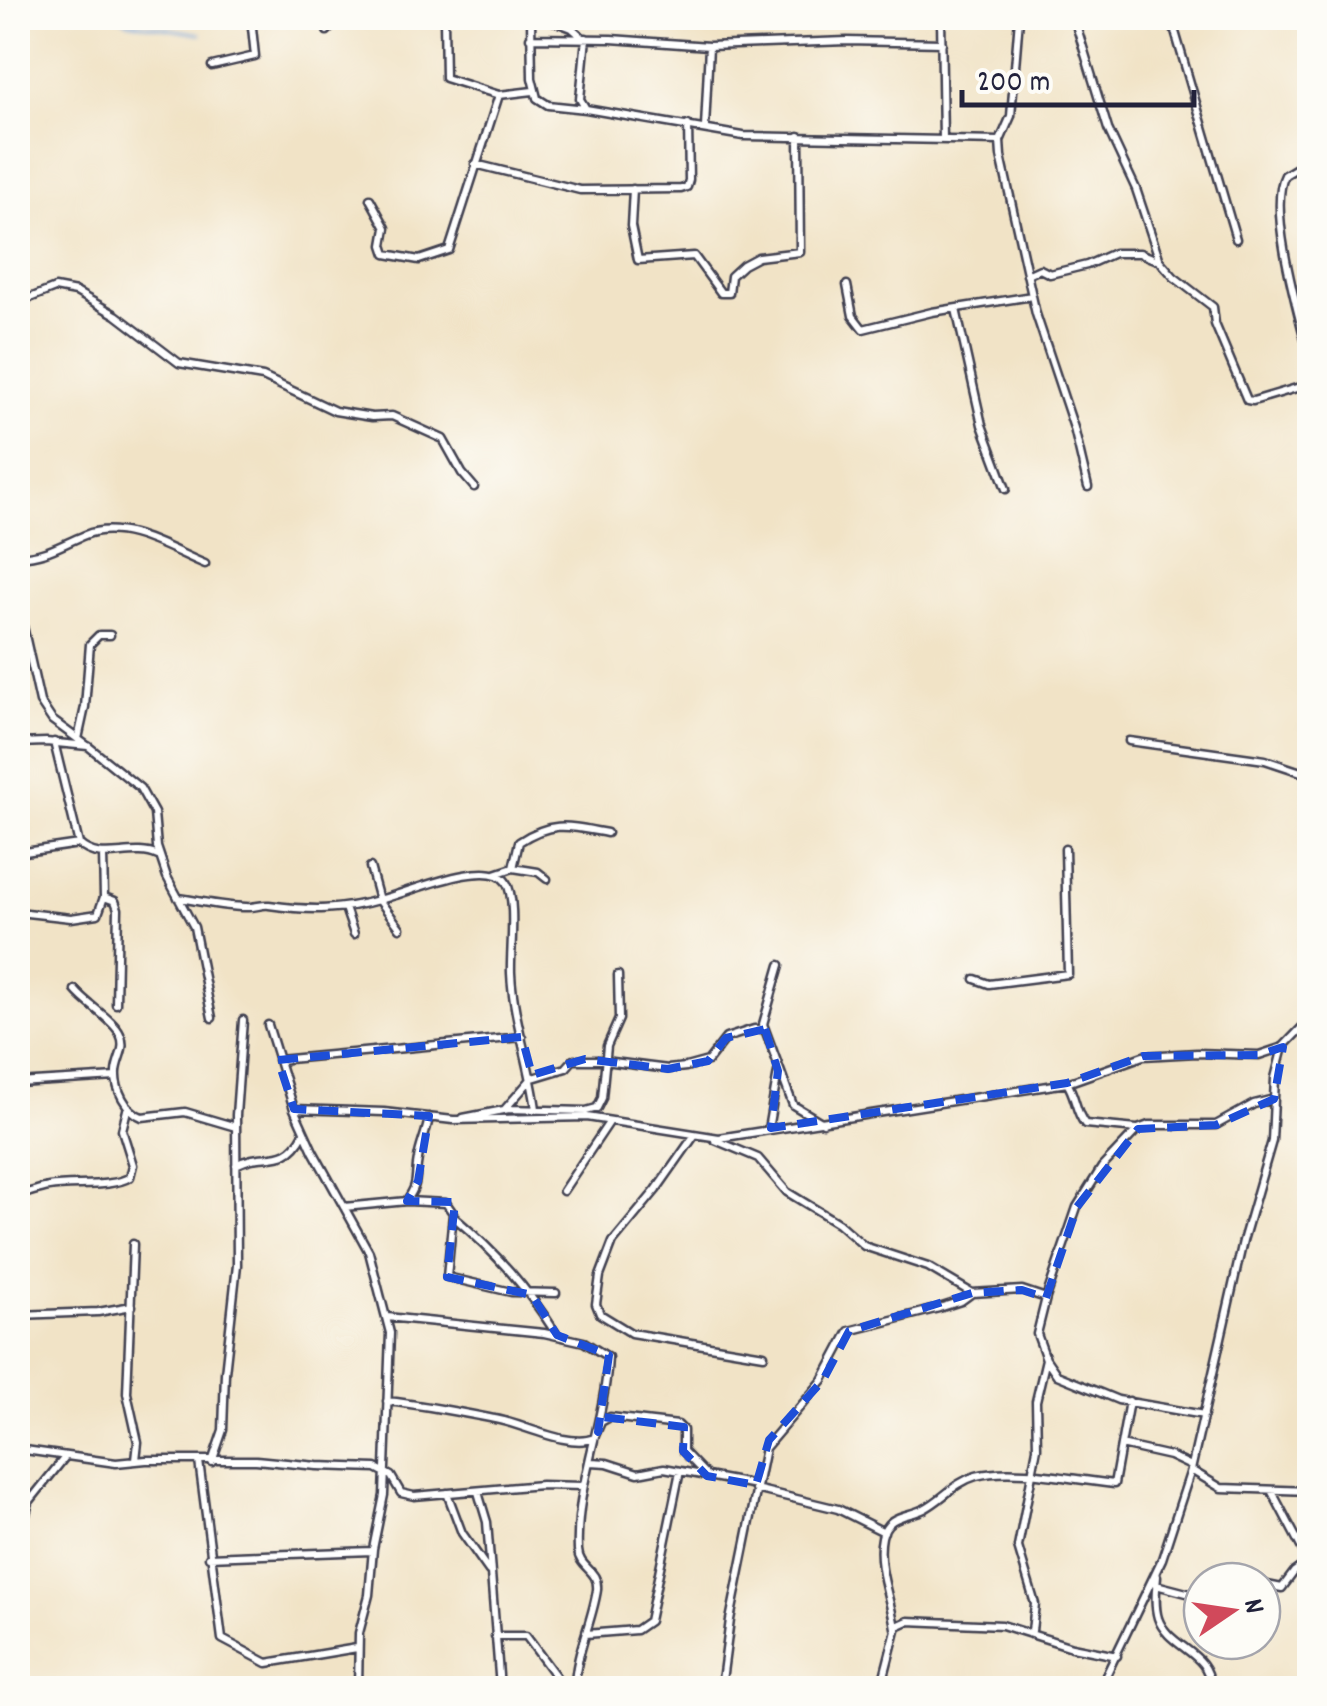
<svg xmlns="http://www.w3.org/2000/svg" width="1327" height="1706" viewBox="0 0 1327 1706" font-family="Dekko,sans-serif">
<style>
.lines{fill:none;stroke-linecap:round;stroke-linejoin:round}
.stream{stroke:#6ea1d9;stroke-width:2.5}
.minor-casing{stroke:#413f50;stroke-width:11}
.minor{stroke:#fff;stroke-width:6}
.marked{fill:none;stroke:#1d4ed8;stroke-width:8;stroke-dasharray:20 12;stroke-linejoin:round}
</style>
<rect width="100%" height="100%" fill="#fdfcf7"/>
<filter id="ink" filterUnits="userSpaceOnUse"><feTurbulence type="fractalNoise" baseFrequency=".01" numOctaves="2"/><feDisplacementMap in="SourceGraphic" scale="20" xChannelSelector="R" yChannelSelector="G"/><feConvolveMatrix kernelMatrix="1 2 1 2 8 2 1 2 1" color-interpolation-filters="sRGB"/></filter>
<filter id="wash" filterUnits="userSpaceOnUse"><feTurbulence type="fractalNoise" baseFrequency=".0048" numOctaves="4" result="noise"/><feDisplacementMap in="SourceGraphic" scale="40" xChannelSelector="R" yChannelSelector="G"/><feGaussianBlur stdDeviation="2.25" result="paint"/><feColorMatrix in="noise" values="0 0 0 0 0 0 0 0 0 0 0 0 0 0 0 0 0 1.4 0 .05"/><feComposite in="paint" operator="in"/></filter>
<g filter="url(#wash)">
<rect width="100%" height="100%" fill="#f1e3c6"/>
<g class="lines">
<!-- stream -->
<path class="stream" d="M120 18 129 22 200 34"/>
</g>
</g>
<g filter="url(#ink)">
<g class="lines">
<!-- minor casing -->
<g class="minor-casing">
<path id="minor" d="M444 18 445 78 499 95 533 91
M531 18 532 78 537 98 548 105 586 109
M546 18 572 28 583 38
M941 18 943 140
M1019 18 1011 116 1000 141 1001 156 1036 314 1074 428 1088 487
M1074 18 1108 129 1136 189 1160 261
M1171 18 1236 239
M327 31 340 18
M530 38 611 39 709 46 847 41 942 43
M586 38 580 99 586 109 743 136 1000 141
M212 66 255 56 251 18
M705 128 709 46
M1310 160 1285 175C1267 209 1300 319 1310 359
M475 164 580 190 681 189 687 187 689 180 688 125
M633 189 631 226 638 260 694 256 721 293H729L731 276 743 265 758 257 800 252 799 136
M370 199 386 228 383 245 386 254 419 260 449 250 499 95
M1027 275 1040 269 1050 274 1087 265 1114 253H1140L1160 261 1174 277 1213 307 1215 324 1247 400 1253 401 1310 384
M847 285 853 316 863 329 932 312 1032 296
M18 295 30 298 55 288 76 292 116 315 179 363 263 377 335 411 372 417 392 416 443 439 462 473 474 487
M956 309 982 425 1006 489
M18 557C48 555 58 546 85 535 124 519 170 550 205 564
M18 591 22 597 23 626 40 702 52 720 86 745
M78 739 85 707 90 644 99 635H110
M1129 741 1265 760 1310 775
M54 742 79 844C101 865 132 844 158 856
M18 743 46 742 88 746 140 788 154 813 157 847 167 877 194 927 212 1018
M18 853 79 844
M370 867 379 900 400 928
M513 868 538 872 547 879
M495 874 513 868 519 842C553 820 569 826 607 833
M104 897 115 901 118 909 116 1004
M178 898C200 901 224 907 246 907 254 908 262 904 269 905 311 911 340 911 382 899 405 894 490 856 506 882 517 899 510 952 511 973 513 1019 530 1063 536 1109
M345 908 354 934
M18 912 71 918 98 914 104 897 103 854
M780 965 763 1024 793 1105 823 1123
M975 979 989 984 1068 974 1065 849
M75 990C86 1004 114 1020 120 1034 127 1048 117 1058 116 1072 115 1089 126 1111 142 1117L185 1112 236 1127
M268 1025 294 1109 313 1151 369 1252 390 1333 384 1495 373 1549 369 1595 359 1633 358 1688
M278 1060 522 1037
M605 1061 668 1069 686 1067 708 1061 726 1038 754 1029H765
M533 1078 566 1068 573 1060H606
M18 1083 116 1077
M1067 1083C1076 1096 1075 1112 1085 1124L1137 1129
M294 1109 384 1112 453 1120 587 1117 719 1138 1067 1083 1143 1056 1197 1053 1259 1055 1283 1047 1310 1019
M505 1109 533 1077
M463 1118 509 1109 586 1111 597 1108 602 1098 607 1046 619 1019 618 975
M768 1129 778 1072
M694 1136 656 1190 613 1242 600 1276 596 1304 600 1314 631 1333 764 1355
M715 1140 758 1158 787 1192 838 1223 864 1246 928 1267 972 1293
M236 1165C264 1149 285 1170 304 1133
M563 1191 610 1121
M18 1195C29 1193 38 1189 49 1187 72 1183 113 1188 130 1177L133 1165 122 1130 128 1106
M407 1200C420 1181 414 1179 418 1159 420 1145 427 1132 429 1117
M344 1207 407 1201 446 1203 453 1213 447 1277 511 1292 556 1293
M454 1217C497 1254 526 1286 557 1335
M133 1244 127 1393 138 1442 136 1460
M1046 1298 1037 1334 1046 1359 1057 1375 1118 1400 1204 1415
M18 1315 98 1312 132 1306
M387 1317 544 1333 584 1342 608 1357C605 1423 575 1485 578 1550 579 1569 599 1569 597 1590 592 1623 575 1654 575 1688
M387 1401C424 1405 459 1412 495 1419 521 1423 569 1449 594 1438L601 1422 610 1417 678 1425 683 1430V1451L707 1476
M1121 1445 1170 1456 1191 1466
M18 1449 116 1463 146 1460H256L317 1466 376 1468 391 1476 401 1493 414 1496 541 1485 583 1486
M199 1461 222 1639 267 1663 357 1648
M212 1462 223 1430 225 1373 237 1265 236 1115 243 1020
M591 1462 607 1463 638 1473 664 1468 756 1485
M1191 1470 1221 1488 1310 1491
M755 1489 838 1509 884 1532
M1271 1490 1310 1564
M478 1492 487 1522 500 1688
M447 1493 462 1533 489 1571
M18 1547 29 1502 65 1457
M209 1557 372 1551
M1157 1576C1156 1590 1154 1605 1158 1618 1168 1648 1212 1652 1210 1688
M1262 1584 1282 1588 1294 1572 1308 1562
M1156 1585 1202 1597
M895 1628C891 1600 876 1566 882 1537 887 1514 908 1517 924 1509 942 1500 955 1482 976 1476 1014 1466 1074 1480 1114 1484L1129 1401
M1032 1631 1035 1604 1018 1547 1037 1448 1036 1401 1046 1359
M586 1634 636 1630 649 1621 680 1471
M495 1636H526L563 1686
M721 1688 730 1620 765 1448 823 1380 849 1331 939 1308 961 1301 972 1293 1022 1290 1046 1298 1077 1207 1102 1167 1138 1129 1149 1125H1216L1254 1104 1274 1099
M881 1688 897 1626 908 1621 1002 1625 1072 1647 1117 1656
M1100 1688 1162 1559 1191 1470 1243 1241 1272 1141 1275 1078 1283 1047"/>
</g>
<!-- minor -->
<use href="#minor" class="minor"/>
</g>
</g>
<!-- marked area -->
<path class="marked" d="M765 1029 778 1071 771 1128 1067 1083 1143 1056 1259 1055 1283 1047 1274 1099 1216 1125 1138 1129 1077 1207 1046 1298 1022 1290 972 1293 849 1331 823 1380 769 1440 756 1485 707 1476 683 1451 684 1427 603 1417 598 1432 609 1355 557 1335 532 1295 447 1277 455 1202 407 1201 418 1181 429 1116 294 1109 278 1060 522 1037 532 1075 585 1059 668 1069 708 1061 726 1038Z"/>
<!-- margin -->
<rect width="1327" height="1706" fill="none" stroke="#fdfcf7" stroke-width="60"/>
<!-- north arrow -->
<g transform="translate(1232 1611) rotate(77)"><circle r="48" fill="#fdfcf7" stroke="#a5a5ac" stroke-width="2.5"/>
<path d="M0-8L18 38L0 25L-18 38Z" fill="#d1495b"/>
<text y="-15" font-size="28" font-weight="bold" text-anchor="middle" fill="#22223b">N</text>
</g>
<!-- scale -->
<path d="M962 90v15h232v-15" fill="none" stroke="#22223b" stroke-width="5"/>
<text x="977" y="90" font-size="30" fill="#22223b" stroke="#fdfcf7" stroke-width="8" paint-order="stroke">200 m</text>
</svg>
